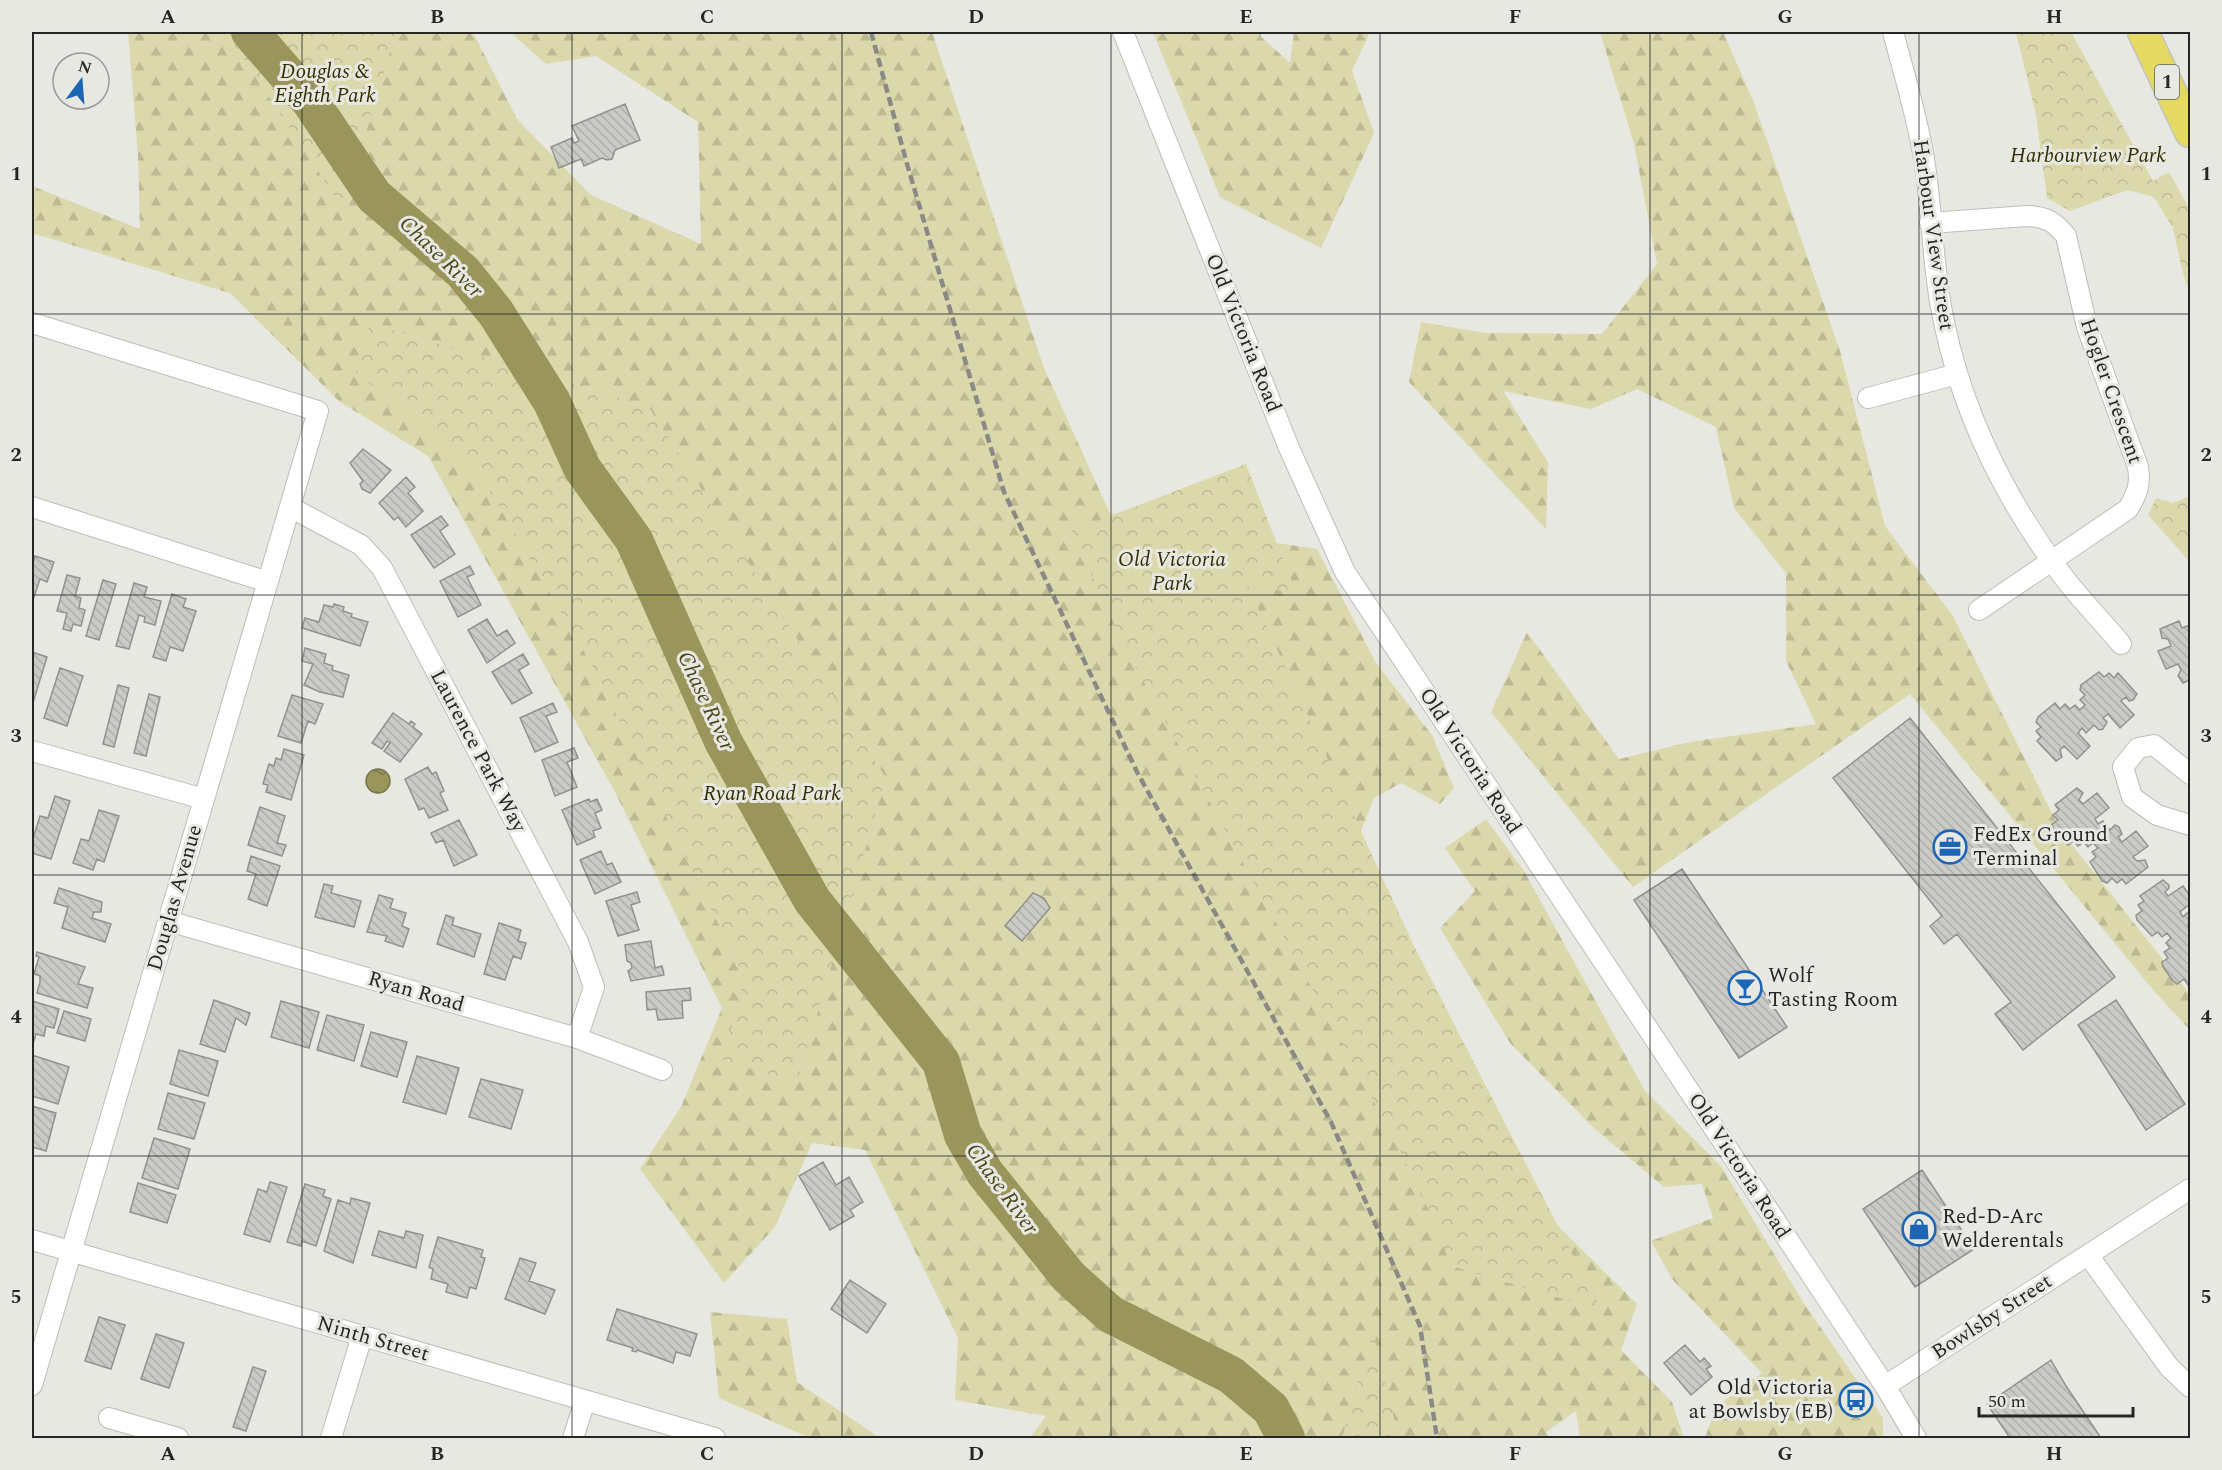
<svg xmlns="http://www.w3.org/2000/svg" width="2222" height="1470" viewBox="0 0 2222 1470" font-family="Spectral,serif">
<style>
.forest{fill:url(#forest-firs)}
.park{fill:url(#park-crowns)}
.water{fill:url(#water-ripples);stroke:#77744b;stroke-width:1.5}
.lines{fill:none;stroke-linecap:round;stroke-linejoin:round}
.river{stroke:#9a955b;stroke-width:38}
.building{fill:url(#building-back-hatch);stroke:#92928d;stroke-width:1.5}
.minor-casing{stroke:#bdbcb8;stroke-width:22}
.highway-casing{stroke:#c2c2c2;stroke-width:33}
.minor{stroke:#fff;stroke-width:20}
.highway{stroke:#e3d963;stroke-width:30}
.rail{stroke:#898986;stroke-width:4.5;stroke-dasharray:9 4.5;stroke-linecap:butt}
.grid{fill:none;stroke:#262625;stroke-width:1.5;stroke-opacity:0.55}
.labels{text-anchor:middle;dominant-baseline:central;stroke-width:6;stroke-linejoin:round;paint-order:stroke}
.shield{fill:#e8e8e3;stroke:#60605e;stroke-width:1.5}
.shield-label{font-size:20px;font-weight:bold;fill:#262625}
.park-label{font-size:21px;font-style:italic;fill:#332f00;stroke:#e8e8e3}
.street-label{font-size:21px;fill:#262625;stroke:#e8e8e3}
.poi-label{font-size:21px;fill:#262625;stroke:#e8e8e3;text-anchor:start}
.water-label{font-size:22px;font-style:italic;fill:#4b4719;stroke:#e8e8e3}
.neatline{fill:none;stroke:#262625;stroke-width:2}
.grid-label{font-size:20px;text-anchor:middle;font-weight:bold;fill:#262625}
</style>
<defs>
<pattern id="forest-firs" width="22" height="20" patternUnits="userSpaceOnUse" patternTransform="scale(1.5)"><rect width="22" height="20" fill="#dbd8ab"/><path d="M5 1l3.5 6h-7zM16 11l3.5 6h-7z" fill="#bcb993"/></pattern>
<pattern id="park-crowns" width="20" height="18" patternUnits="userSpaceOnUse" patternTransform="scale(1.5)"><rect width="20" height="18" fill="#dbd8ab"/><path d="M2 6a3 3 0 1 1 6 0M12 15a3 3 0 1 1 6 0" fill="none" stroke="#bcb993"/></pattern>
<pattern id="water-ripples" width="26" height="14" patternUnits="userSpaceOnUse" patternTransform="scale(1.5)"><rect width="26" height="14" fill="#9a955b"/><path d="M2 4q2-2 4 0t4 0M15 11q2-2 4 0t4 0" fill="none" stroke="#7d794b"/></pattern>
<pattern id="building-back-hatch" width="6" height="6" patternUnits="userSpaceOnUse" patternTransform="scale(1.5)"><rect width="6" height="6" fill="#cbcbc6"/><path d="M-1 5l2 2M0 0l6 6M5-1l2 2" fill="none" stroke="#aeaeaa"/></pattern>
</defs>
<rect width="100%" height="100%" fill="#e8e8e3"/>
<!-- forest -->
<path class="forest" d="M128 32H473L517 119 591 195 701 244 698 122 596 56 546 64 510 32H932L1044 368 1112 518 1317 549 1376 663 1432 735 1454 788 1440 804 1401 783 1374 798 1345 871 1540 1208 1637 1304 1621 1350 1672 1402 1684 1438H1580L1576 1411 1546 1432 1549 1438H1030L1046 1416 955 1400 958 1338 865 1150 812 1143 775 1227 724 1283 640 1169 681 1107 722 1008 616 794 428 456 340 402 230 293 32 233V186L140 229 138 156Z
M1153 32H1261V37L1290 63 1294 32H1370L1352 71 1374 133 1321 248 1220 197Z
M1600 32H1723L1754 103 1840 351 1885 526 1953 616 2061 831 2190 994V1030L2154 991 1910 694 1633 887 1491 712 1527 632 1619 759 1690 742 1816 724 1786 661V573L1734 508 1716 427 1637 389 1591 409 1503 391 1548 462 1546 529 1409 382 1421 322 1486 333 1602 334 1657 264 1634 144Z
M1486 819 1524 871 1645 1091 1720 1165 1803 1302 1883 1418V1438H1705L1716 1407 1762 1373 1672 1279 1651 1241 1713 1218 1702 1184 1664 1187 1595 1129 1510 1043 1440 928 1475 891 1445 848Z
M710 1312 787 1319 797 1382 877 1436 898 1438H810L719 1398Z"/>
<!-- park -->
<path class="park" d="M226 32H396L343 209Z
M2016 32H2071L2153 181 2169 172 2190 210V294L2182 270 2173 228 2154 197 2127 190 2070 211 2047 198 2036 115Z
M370 323 649 407 886 778 797 1083 722 1060 745 979 593 667 481 476 356 372Z
M1246 464 1297 595 1246 582 1414 946 1601 1310 1451 1266 1435 1224 1396 1142 1128 653 1071 531Z
M2190 496V562L2148 515 2156 498 2173 503Z
M1373 1332 1399 1438H1342Z"/>
<!-- water -->
<path class="water" d="M366 781a12 12 0 1 1 24 0a12 12 0 1 1-24 0Z"/>
<g class="lines">
<!-- river -->
<path class="river" d="M250 32 310 101 374 196 463 272 496 313 552 402 582 468 634 540 723 741 812 900 941 1062 963 1135 985 1173 1069 1277 1110 1314 1231 1375 1271 1409 1286 1438"/>
</g>
<!-- building -->
<path class="building" d="M625 104 640 140 615 150 612 159 607 160 602 158 584 166 581 159 559 168 551 147 572 138 574 143 579 141 572 126Z
M363 449 391 470 370 493 362 489 360 484 363 481 350 463Z
M406 477 415 487 408 493 423 511 406 527 398 517 394 520 379 503Z
M441 516 448 525 440 531 455 554 434 568 411 535Z
M35 556 54 562 47 582 40 579 32 603V566Z
M470 566 474 574 467 577 481 605 458 617 440 581Z
M67 575 80 578 75 596 81 598 79 608 85 610 81 626 73 624 71 631 63 629 67 613 57 611Z
M103 580 116 584 99 640 86 636Z
M134 583 147 587 144 597 161 601 155 625 144 622 145 617 139 615 129 649 116 646Z
M172 594 186 599 183 607 196 611 183 651 170 647 166 661 153 657Z
M334 604 344 607 343 611 352 614 351 617 368 622 360 646 302 628 305 618 319 622 324 605 333 607Z
M487 619 497 636 507 630 515 643 487 663 468 630Z
M2179 621 2182 628 2190 625V680L2183 683 2178 676 2181 670 2178 664 2166 669 2158 651 2171 646 2168 639 2162 638 2160 629Z
M305 648 326 654 324 663 333 666 332 670 349 675 343 697 320 692 304 685 313 664 302 661Z
M32 652 47 657 32 706Z
M523 654 529 664 519 670 532 693 512 704 492 672Z
M60 668 83 676 67 726 44 718Z
M2099 672 2104 677 2109 673 2114 678 2118 673 2137 694 2133 700 2129 701 2126 697 2121 701 2134 715 2120 728 2108 714 2103 718 2107 722 2103 729 2099 730 2094 725 2086 733 2082 728 2078 733 2090 746 2077 759 2064 746 2060 750 2062 757 2056 761 2037 741 2041 737 2036 731 2041 727 2036 722 2038 717 2055 703 2060 709 2065 704 2070 709 2075 705 2080 710 2085 705 2080 700 2085 695 2080 690 2081 685Z
M118 685 129 688 114 747 103 744Z
M149 694 160 697 146 756 134 753Z
M292 695 323 704 315 724 308 721 301 743 278 736Z
M553 703 557 712 546 716 558 742 535 752 520 718Z
M393 713 409 724 411 721 415 724 413 727 422 734 400 762 384 751 390 743 387 741 382 749 372 743Z
M1910 718 2115 977 2023 1050 1995 1014 2011 1002 1957 934 1944 944 1930 926 1942 916 1833 778Z
M574 748 578 758 567 762 577 787 555 796 542 760Z
M284 749 304 755 291 800 266 792 268 785 263 784 269 764 274 766 276 758 281 760Z
M428 767 432 774 436 772 444 791 440 793 448 810 429 818 424 808 419 810 405 779Z
M2077 788 2083 793 2079 800 2083 804 2097 793 2109 808 2095 819 2098 824 2103 821 2110 830 2115 825 2119 827 2122 834 2118 837 2122 842 2136 831 2148 846 2133 857 2137 861 2145 860 2148 867 2126 884 2122 879 2117 883 2112 878 2107 883 2102 881 2090 862 2096 857 2092 852 2098 848 2093 843 2088 847 2084 842 2078 846 2074 841 2068 845 2053 829 2052 824 2058 820 2053 815 2059 810 2055 805Z
M55 796 70 801 51 859 32 853V842L40 816 48 818Z
M589 799 590 802 597 799 602 810 595 813 601 828 593 831 595 837 577 845 562 810Z
M260 807 285 816 277 843 286 845 282 856 248 845Z
M99 810 119 816 104 862 97 859 93 870 73 863 81 839 89 841Z
M459 820 477 855 454 866 443 840 436 843 431 833Z
M601 851 607 865 612 863 621 882 595 894 580 860Z
M251 856 280 866 267 906 248 899 256 874 247 871Z
M1682 869 1787 1027 1739 1058 1634 900Z
M2163 880 2169 885V888L2165 892 2168 896 2183 886 2190 896V904L2180 912 2183 917 2187 913 2190 915 2188 926 2190 928V983L2188 985 2184 979 2177 984 2173 981 2163 967 2162 962 2168 958 2164 952 2170 948 2166 943 2171 938 2167 933 2162 937 2158 932 2152 936 2137 920 2136 915 2142 911 2138 905 2144 901 2140 896Z
M324 884 333 886 331 893 361 901 354 927 315 917Z
M59 888 102 902 101 912H94L92 918 111 924 105 942 62 928 68 907 54 903Z
M637 892 640 902 631 905 639 930 618 936 606 901Z
M1033 893 1044 898 1050 908 1022 941 1005 926Z
M379 895 393 899 390 908 406 913 402 926 409 929 403 947 385 941 387 936 367 932Z
M446 915 454 918 452 925 481 934 474 957 437 944Z
M499 923 521 930 518 941 526 943 521 959 513 956 505 980 484 974Z
M651 941 655 968 662 966 664 975 631 981 628 971 632 968 631 963 627 961 625 945Z
M37 952 85 967 78 984 93 988 87 1008 37 993 40 982V976L34 974 39 957 36 956Z
M690 988 691 1000 682 1001 683 1018 658 1020 656 1009 647 1010 646 992Z
M214 1000 250 1013 246 1025 236 1018 225 1052 200 1044Z
M2116 1000 2185 1104 2146 1130 2078 1025Z
M32 1001 59 1009 54 1028 46 1026 44 1036 36 1034 34 1041 32 1040Z
M281 1001 319 1012 309 1048 271 1037Z
M64 1011 91 1019 85 1041 57 1033Z
M327 1015 364 1025 354 1061 317 1050Z
M371 1032 407 1042 397 1077 361 1066Z
M179 1050 218 1061 208 1096 170 1084Z
M32 1055 69 1067 58 1104 32 1096Z
M417 1056 459 1068 446 1114 403 1102Z
M481 1079 523 1090 511 1129 469 1117Z
M168 1093 205 1103 194 1139 158 1129Z
M32 1106 56 1113 46 1151 32 1147Z
M154 1138 190 1149 178 1189 142 1178Z
M823 1162 836 1185 849 1177 863 1202 850 1210 854 1216 830 1230 799 1176Z
M1922 1170 1974 1249 1915 1287 1863 1209Z
M270 1182 287 1187 270 1242 244 1234 258 1189 267 1192Z
M138 1183 176 1195 167 1223 130 1212Z
M305 1184 325 1190 323 1196 331 1199 316 1246 302 1241 301 1246 287 1242Z
M351 1198 370 1203 353 1263 324 1251 338 1200 350 1204Z
M379 1231 404 1238 406 1231 423 1235 416 1268 372 1255Z
M438 1237 483 1250 481 1257 485 1258 476 1289 470 1287 467 1298 446 1292 448 1284 431 1279 433 1269 429 1267Z
M520 1258 536 1263 529 1281 555 1290 545 1314 505 1299Z
M850 1280 886 1304 867 1333 831 1309Z
M617 1309 697 1334 690 1356 676 1352 673 1363 637 1350 636 1352 632 1351 633 1348 607 1340Z
M99 1317 125 1325 111 1369 85 1361Z
M156 1334 184 1343 169 1388 141 1379Z
M1685 1345 1700 1362 1704 1358 1711 1366 1706 1369 1712 1377 1691 1395 1664 1363Z
M2051 1360 2066 1386 2101 1438H2010L1987 1404Z
M253 1367 266 1371 246 1431 233 1427Z"/>
<g class="lines">
<!-- minor casing -->
<g class="minor-casing">
<path id="minor" d="M1123 32 1289 448 1345 572 1885 1386 1916 1438
M1893 32C1904 74 1917 116 1924 159 1933 213 1932 268 1944 322 1963 414 2006 500 2062 575 2080 599 2102 621 2121 644
M1930 223 2027 216C2045 216 2055 222 2066 236L2087 327 2138 467C2141 485 2137 494 2128 509L1979 610
M32 323 318 411 32 1385
M1868 398 1957 374
M32 507 268 582
M290 507 361 545 382 568 578 942 594 987 577 1038
M32 751 204 799
M2190 774 2154 745 2138 748 2123 767 2132 797 2157 815 2190 825
M168 921 577 1038 662 1070
M32 1240 715 1438
M2088 1255 2169 1367 2190 1387
M1885 1386 2190 1189
M109 1418 178 1438
M331 1438 362 1336
M573 1438 585 1401"/>
</g>
<!-- highway casing -->
<g class="highway-casing">
<path id="highway" d="M2143 32 2190 132"/>
</g>
<!-- minor -->
<use href="#minor" class="minor"/>
<!-- highway -->
<use href="#highway" class="highway"/>
<!-- rail -->
<path class="rail" d="M871 32 907 164 1004 492 1137 772 1331 1122 1420 1326 1437 1438"/>
</g>
<!-- grid -->
<path class="grid" d="M302 32V1438M572 32V1438M842 32V1438M1111 32V1438M1380 32V1438M1650 32V1438M1919 32V1438M32 314H2190M32 595H2190M32 875H2190M32 1156H2190"/>
<!-- icons -->
<defs>
<g id="office-ring" transform="scale(1.725)"><circle r="9.5" fill="#e8e8e3" stroke="#1d65b5" stroke-width="1.5"/><path d="M-6-3h4V-5.5h4V-3h4V5H-6ZM-1-4.5V-3h2v-1.5ZM-6 0V1H6V0Z" fill="#1d65b5"/></g>
<g id="bar-ring" transform="scale(1.725)"><circle r="9.5" fill="#e8e8e3" stroke="#1d65b5" stroke-width="1.5"/><path d="M-6-5H6L.8 .8V4.5H3.5V6h-7V4.5H-.8V.8Z" fill="#1d65b5"/></g>
<g id="shop-ring" transform="scale(1.725)"><circle r="9.5" fill="#e8e8e3" stroke="#1d65b5" stroke-width="1.5"/><path d="M-5-2.5h2.3a2.7 3.5 0 0 1 5.4 0H5L5.5 6h-11ZM-1.5-2.5h3a1.5 2.3 0 0 0-3 0Z" fill="#1d65b5"/></g>
<g id="bus-ring" transform="scale(1.725)"><circle r="9.5" fill="#e8e8e3" stroke="#1d65b5" stroke-width="1.5"/><path d="M-5-6H5V4H4V6H2V4H-2V6H-4V4H-5ZM-3.5-4V0h7V-4ZM-3.5 1.2v1.5H-2V1.2ZM2 1.2v1.5H3.5V1.2Z" fill="#1d65b5"/></g>
</defs>
<g fill-rule="evenodd">
<use href="#office-ring" x="1950" y="847"/>
<use href="#bar-ring" x="1745" y="988"/>
<use href="#shop-ring" x="1919" y="1229"/>
<use href="#bus-ring" x="1856" y="1400"/>
</g>
<g class="labels">
<!-- shield labels -->
<rect class="shield" x="2155" y="65" width="24" height="34" rx="4.5"/>
<g class="shield-label">
<text x="2167" y="82">1</text>
</g>
<!-- park labels -->
<g class="park-label">
<text x="325" y="72">Douglas &amp;<tspan x="325" dy="24">Eighth Park</tspan></text>
<text x="2088" y="156">Harbourview Park</text>
<text x="1172" y="560">Old Victoria<tspan x="1172" dy="24">Park</tspan></text>
<text x="772" y="794">Ryan Road Park</text>
</g>
<!-- street labels -->
<g class="street-label">
<text transform="translate(1933 235) rotate(82)">Harbour View Street</text>
<text transform="translate(1243 333) rotate(68)">Old Victoria Road</text>
<text transform="translate(2111 391) rotate(71)">Hogler Crescent</text>
<text transform="translate(478 751) rotate(62)">Laurence Park Way</text>
<text transform="translate(1470 761) rotate(57)">Old Victoria Road</text>
<text transform="translate(175 898) rotate(-74)">Douglas Avenue</text>
<text transform="translate(416 992) rotate(16)">Ryan Road</text>
<text transform="translate(1739 1166) rotate(57)">Old Victoria Road</text>
<text transform="translate(1992 1317) rotate(-33)">Bowlsby Street</text>
<text transform="translate(373 1339) rotate(16)">Ninth Street</text>
</g>
<!-- poi labels -->
<g class="poi-label">
<text x="1973" y="835">FedEx Ground<tspan x="1973" dy="24">Terminal</tspan></text>
<text x="1768" y="976">Wolf<tspan x="1768" dy="24">Tasting Room</tspan></text>
<text x="1942" y="1217">Red-D-Arc<tspan x="1942" dy="24">Welderentals</tspan></text>
<text x="1833" y="1388" text-anchor="end">Old Victoria<tspan x="1833" dy="24">at Bowlsby (EB)</tspan></text>
</g>
<!-- water labels -->
<g class="water-label">
<text transform="translate(441 257) rotate(44)">Chase River</text>
<text transform="translate(706 701) rotate(65)">Chase River</text>
<text transform="translate(1002 1189) rotate(54)">Chase River</text>
</g>
</g>
<!-- border -->
<rect width="2222" height="1470" fill="none" stroke="#e8e8e3" stroke-width="66"/>
<!-- north arrow -->
<g transform="translate(81 81) rotate(16)"><circle r="28" fill="#e8e8e3" stroke="#9a9a97" stroke-width="1.5"/>
<path d="M0-4.5L10 22L0 15L-10 22Z" fill="#1d65b5"/>
<text y="-9" font-size="16" font-weight="bold" text-anchor="middle" fill="#262625">N</text>
</g>
<!-- scale -->
<path d="M1979 1407v9h154v-9" fill="none" stroke="#262625" stroke-width="3"/>
<text x="1988" y="1407" font-size="18" fill="#262625" stroke="#e8e8e3" stroke-width="4.5" paint-order="stroke">50 m</text>
<rect x="33" y="33" width="2156" height="1404" class="neatline"/>
<g class="grid-label">
<text x="168" y="23">A</text>
<text x="437" y="23">B</text>
<text x="707" y="23">C</text>
<text x="976" y="23">D</text>
<text x="1246" y="23">E</text>
<text x="1515" y="23">F</text>
<text x="1785" y="23">G</text>
<text x="2054" y="23">H</text>
<text x="16" y="180">1</text>
<text x="2206" y="180">1</text>
<text x="16" y="461">2</text>
<text x="2206" y="461">2</text>
<text x="16" y="742">3</text>
<text x="2206" y="742">3</text>
<text x="16" y="1023">4</text>
<text x="2206" y="1023">4</text>
<text x="16" y="1303">5</text>
<text x="2206" y="1303">5</text>
<text x="168" y="1460">A</text>
<text x="437" y="1460">B</text>
<text x="707" y="1460">C</text>
<text x="976" y="1460">D</text>
<text x="1246" y="1460">E</text>
<text x="1515" y="1460">F</text>
<text x="1785" y="1460">G</text>
<text x="2054" y="1460">H</text>
</g>
</svg>
